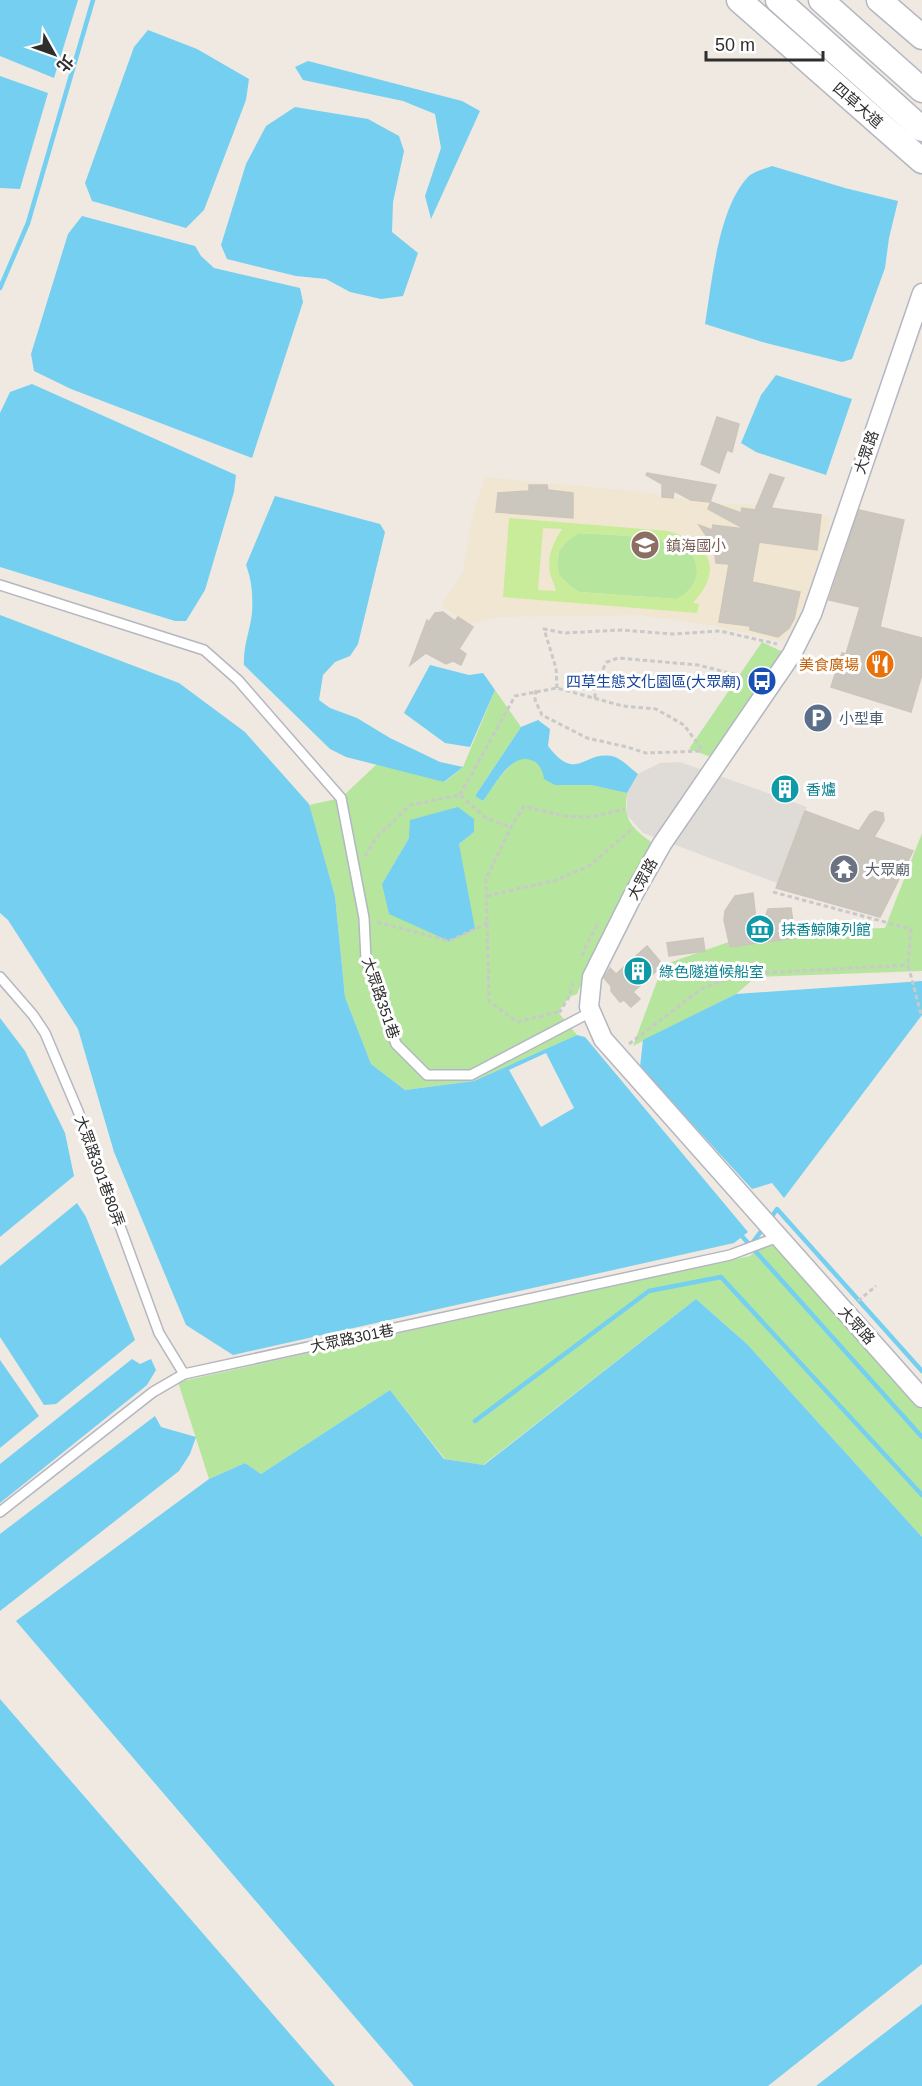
<svg xmlns="http://www.w3.org/2000/svg" width="922" height="2086" viewBox="0 0 922 2086" font-family="Arial,'Noto Sans TC',sans-serif">
<style>
.education{fill:#f0e6d1}
.green{fill:#b6e59e;fill-rule:evenodd}
.pitch{fill:#c9ec9a;fill-rule:evenodd}
.plaza{fill:#dfdcd8}
.water{fill:#75cff0}
.pier{fill:#efe9e1}
.lines{fill:none;stroke-linecap:round;stroke-linejoin:round}
.stream{stroke:#75cff0;stroke-width:4.5}
.building{fill:#cbc7bf;stroke:#cbc5ba;stroke-width:1.5}
.service-casing{stroke:#b4b7c1;stroke-width:12}
.minor-casing{stroke:#b4b7c1;stroke-width:21}
.tertiary-casing{stroke:#b4b7c1;stroke-width:27}
.path{stroke:#c9c9c9;stroke-width:3;stroke-dasharray:4.5 3;stroke-linecap:butt}
.service{stroke:#fff;stroke-width:9}
.minor{stroke:#fff;stroke-width:18}
.tertiary{stroke:#fff;stroke-width:24}
.labels{text-anchor:middle;dominant-baseline:central;stroke-width:6;stroke-linejoin:round;paint-order:stroke}
.street-label{font-size:15px;fill:#2e2e2e;stroke:#fff}
.education-label{font-size:15px;fill:#785e54;stroke:#fff;text-anchor:start}
.food-label{font-size:15px;fill:#c56008;stroke:#fff;text-anchor:end}
.transit-label{font-size:15px;fill:#164399;stroke:#fff;text-anchor:end}
.service-label{font-size:15px;fill:#4e5e75;stroke:#fff;text-anchor:start}
.culture-label{font-size:15px;fill:#0d838f;stroke:#fff;text-anchor:start}
.worship-label{font-size:15px;fill:#5b616d;stroke:#fff;text-anchor:start}
</style>
<rect width="100%" height="100%" fill="#efe9e1"/>
<!-- education -->
<path class="education" d="M485 477 632 491 720 504H748L831 517 810 594 785 642 710 625 639 615 496 617 470 624 441 606 463 572 472 518Z"/>
<!-- green -->
<path class="green" d="M578 533C604 535 664 535 684 548 693 553 696 560 697 571 697 584 687 594 677 599L579 592 570 586 559 575 557 563 559 551 566 542Z
M762 642 783 652 711 757 689 749Z
M495 690 521 727 475 796 483 801C493 788 516 745 536 762 543 768 549 778 555 785H591L627 793C623 821 632 828 654 844L599 943 577 994 569 997 558 1012 577 1035 474 1081 405 1090 371 1064 345 997 335 896 309 805 341 798 377 764 445 782 463 767ZM474 832 459 844 462 869 382 884 409 838Z
M922 833V971L756 977 736 994 633 1046 663 965 740 938 818 930 885 928Z
M761 1246H777L922 1409V1537L747 1344 696 1299 483 1465 445 1459 390 1390 261 1474 245 1463 209 1479 178 1382 750 1256Z"/>
<!-- pitch -->
<path class="pitch" d="M509 518 668 531C709 543 725 568 693 603L699 604 697 613 503 597ZM543 528 562 529C552 545 546 558 551 577 553 582 555 586 556 591L538 590ZM579 533C604 535 664 535 684 548 693 554 696 560 697 571 697 584 687 594 677 599L579 592 570 586 559 575 557 563 559 551 566 542Z"/>
<!-- plaza -->
<path class="plaza" d="M680 762 807 807 777 883 643 833 627 815V793L638 774 660 763Z"/>
<!-- water -->
<path class="water" d="M0 0H78L54 78 0 56Z
M148 30 197 49 249 79 246 100 204 210 186 228 92 201 85 183 134 47Z
M308 61 462 101 480 111 431 219 425 196 441 148 435 114 403 101 303 80 295 67Z
M0 76 48 93 20 189 0 188Z
M295 107 368 119 399 136 404 151 393 202 392 232 418 253 403 296 381 299 350 292 326 279 296 276 227 259 221 245 246 164 266 126Z
M772 166 845 188 898 201 889 238 885 268 852 359 842 362 766 343 705 324C712 282 718 210 747 178 752 172 764 169 772 166Z
M82 216 195 246 201 256 214 268 300 288 303 302 252 458 71 389 34 371 31 354 68 234Z
M776 375 852 399 826 475 756 452 741 443 761 395Z
M32 384 236 475 234 492 205 590 186 621H175L0 567V413L10 392Z
M275 496 380 524 385 532 358 644 350 656 335 662 323 675 319 700 330 708 357 718 390 738 440 762 463 767 444 782 346 757 330 749 244 665C243 646 250 631 252 613 253 596 252 581 246 565Z
M0 615 179 683 245 732 309 804 335 896 345 997 371 1064 405 1090 474 1081 577 1035 585 1037 748 1232 734 1243 233 1355 186 1325 114 1152 78 1029 8 920 0 913Z
M430 665 469 675 483 673 495 690 470 747 445 743 404 713Z
M538 720 550 729 548 746C578 785 584 748 615 757 623 760 631 769 638 774L627 793 591 785H555L544 779C543 771 539 762 531 760 510 753 494 787 483 801L475 796 521 727Z
M458 807 474 819V832L459 844 475 929 449 941 389 914 382 884 409 838 410 820Z
M922 981V1015L784 1198 772 1183 752 1189 640 1067 643 1040 736 994Z
M0 1018 25 1051 65 1133 74 1176 0 1237Z
M77 1203 86 1217 135 1340 56 1404 44 1405 0 1337V1266Z
M696 1299 747 1344 922 1537V1964L768 2086H414L16 1621 209 1479 245 1463 261 1474 390 1390 444 1459 484 1465Z
M132 1359 140 1364 151 1359 156 1370 147 1385 0 1503V1464Z
M0 1360 39 1416 0 1448Z
M155 1416 161 1427 196 1437 190 1454 179 1471 0 1611V1534Z
M0 1699 335 2086H0Z
M922 2004V2086H816Z"/>
<!-- pier -->
<path class="pier" d="M546 1053 574 1108 541 1127 509 1070Z"/>
<g class="lines">
<!-- stream -->
<path class="stream" d="M0 288 28 223 93 0
M770 1219 777 1209 922 1371
M740 1234 922 1437
M750 1246 765 1226
M475 1421 649 1291 721 1277 922 1495"/>
</g>
<!-- building -->
<path class="building" d="M717 417 739 424 732 452 727 450 719 473 701 464Z
M647 473 716 485 710 502 691 500 674 491 673 498 662 497V484L646 475Z
M770 474 784 478 771 508 821 515 817 550 759 542 760 537 752 582 800 592 794 619 789 628 778 637 750 630V626L719 622 729 564 716 563 714 547 699 525 712 530 713 525 745 529 708 509 711 502 741 513 742 508 755 510Z
M529 485H547L548 490 573 493V518L496 512 498 493 529 491Z
M859 510 904 520 880 627 922 638V674L911 712 831 687 842 653 846 654 860 607 829 600Z
M443 612 455 621 458 617 473 627 459 649 466 654 461 665 453 661 446 664 426 653 410 665 427 620 429 622 435 613Z
M775 792a10 10 0 1 1 20 0a10 10 0 1 1-20 0Z
M805 811 859 831 870 814 875 811 883 813 884 820 874 837 913 851 880 917 776 888Z
M753 893 758 938 768 909 791 908 795 938 730 947 724 920 725 911 735 896Z
M703 938 705 951 669 956 667 943Z
M647 946 663 965 633 992 640 999 631 1007 624 1000 620 1002 611 991V986L604 978 610 968 616 974Z"/>
<g class="lines">
<!-- service casing -->
<g class="service-casing">
<path id="service" d="M0 585 204 650 238 680 341 798 364 918 366 960 396 1044 427 1075H471L591 1012
M0 977 33 1015 45 1033 78 1111 159 1333 184 1374
M0 1512 153 1392 184 1374 730 1255 778 1237"/>
</g>
<!-- minor casing -->
<g class="minor-casing">
<path id="minor" d="M922 293 812 614 792 654 662 844 632 897 592 977 589 1007 603 1039 922 1398"/>
</g>
<!-- tertiary casing -->
<g class="tertiary-casing">
<path id="tertiary" d="M739 0 922 161
M778 0 922 129
M821 0 922 90
M879 0 922 37"/>
</g>
<!-- path -->
<path class="path" d="M557 688 556 668 544 629 564 633 621 630 673 634 720 631 777 644
M536 690 535 700 542 715 587 738 627 747 646 753 703 751
M595 698C595 683 600 674 607 662L618 658 698 665 753 679
M460 795 515 696 557 688 623 706 656 709 684 725 703 751
M365 856 376 838 410 805 460 795 486 818 511 827
M773 892 911 929 908 965 921 1014
M487 896 557 880 589 866 633 828
M377 922 449 941 488 923
M582 956 586 946 599 922
M558 1012 517 1022 489 1001 486 879 511 827 524 806 563 816 591 817 625 809
M559 1013 569 997 573 983
M629 1044 701 989 741 974 908 965
M858 1301 876 1286"/>
<!-- service -->
<use href="#service" class="service"/>
<!-- minor -->
<use href="#minor" class="minor"/>
<!-- tertiary -->
<use href="#tertiary" class="tertiary"/>
</g>
<!-- icons -->
<defs>
<g id="school-disc" transform="scale(1.5)"><circle r="9.5" fill="#8d6e63" stroke="#fff"/><path d="M0-5L7-2L0 1L-7-2ZM-4 1L0 2.5L4 1V4Q0 6-4 4Z" fill="#fff"/></g>
<g id="restaurant-disc" transform="scale(1.5)"><circle r="9.5" fill="#e8710a" stroke="#fff"/><path d="M-5-6h1v4h1v-4h1v4h1v-4h1v5L-1.5 .5V6h-2V.5L-5-1ZM5-6V6H3V1.5H1.5Q1.5-4 5-6Z" fill="#fff"/></g>
<g id="bus-disc" transform="scale(1.5)"><circle r="9.5" fill="#1a4fb4" stroke="#fff"/><path d="M-5-6H5V4H4V6H2V4H-2V6H-4V4H-5ZM-3.5-4V0h7V-4ZM-3.5 1.2v1.5H-2V1.2ZM2 1.2v1.5H3.5V1.2Z" fill="#fff"/></g>
<g id="parking-disc" transform="scale(1.5)"><circle r="9.5" fill="#5c6f8a" stroke="#fff"/><path d="M-3.5-5.5H1a3.5 3.5 0 0 1 0 7H-1V5.5H-3.5ZM-1-3.4V-.6H.8a1.4 1.4 0 0 0 0-2.8Z" fill="#fff"/></g>
<g id="building-disc" transform="scale(1.5)"><circle r="9.5" fill="#0f9aa8" stroke="#fff"/><path d="M-4-6H4V6H1V3H-1V6H-4ZM-2.5-4.3h1.7v1.8h-1.7ZM.8-4.3h1.7v1.8H.8ZM-2.5-1h1.7V.8h-1.7ZM.8-1h1.7V.8H.8Z" fill="#fff"/></g>
<g id="temple-disc" transform="scale(1.5)"><circle r="9.5" fill="#6b7280" stroke="#fff"/><path d="M0-6L5-2H3V0L6.5 2.5H4V6H1.5V3h-3V6H-4V2.5H-6.5L-3 0V-2H-5Z" fill="#fff"/></g>
<g id="museum-disc" transform="scale(1.5)"><circle r="9.5" fill="#0f9aa8" stroke="#fff"/><path d="M0-6L6-3V-2H-6V-3ZM-5-1h2V3h-2ZM-1-1h2V3h-2ZM3-1h2V3H3ZM-6 4H6V6H-6Z" fill="#fff"/></g>
</defs>
<g fill-rule="evenodd">
<use href="#school-disc" x="645" y="545"/>
<use href="#restaurant-disc" x="880" y="664"/>
<use href="#bus-disc" x="762" y="681"/>
<use href="#parking-disc" x="818" y="718"/>
<use href="#building-disc" x="785" y="789"/>
<use href="#temple-disc" x="844" y="869"/>
<use href="#museum-disc" x="760" y="929"/>
<use href="#building-disc" x="638" y="971"/>
</g>
<g class="labels">
<!-- street labels -->
<g class="street-label">
<text transform="translate(858 105) rotate(41)">四草大道</text>
<text transform="translate(866 452) rotate(-71)">大眾路</text>
<text transform="translate(642 879) rotate(-61)">大眾路</text>
<text transform="translate(381 998) rotate(71)">大眾路351巷</text>
<text transform="translate(100 1171) rotate(70)">大眾路301巷80弄</text>
<text transform="translate(857 1325) rotate(48)">大眾路</text>
<text transform="translate(352 1338) rotate(-12)">大眾路301巷</text>
</g>
<!-- education labels -->
<g class="education-label">
<text x="666" y="545">鎮海國小</text>
</g>
<!-- food labels -->
<g class="food-label">
<text x="859" y="664">美食廣場</text>
</g>
<!-- transit labels -->
<g class="transit-label">
<text x="741" y="681">四草生態文化園區(大眾廟)</text>
</g>
<!-- service labels -->
<g class="service-label">
<text x="839" y="718">小型車</text>
</g>
<!-- culture labels -->
<g class="culture-label">
<text x="806" y="789">香爐</text>
<text x="781" y="929">抹香鯨陳列館</text>
<text x="659" y="971">綠色隧道候船室</text>
</g>
<!-- worship labels -->
<g class="worship-label">
<text x="865" y="869">大眾廟</text>
</g>
</g>
<!-- north arrow -->
<g transform="translate(54 54) rotate(130)" stroke="#ffffff" stroke-width="4.5" paint-order="stroke">
<path d="M0-4.5L10 22L0 15L-10 22Z" fill="#2e2e2e"/>
<text y="-9" font-size="16" font-weight="bold" text-anchor="middle" fill="#2e2e2e">北</text>
</g>
<!-- scale -->
<path d="M706 51v9h117v-9" fill="none" stroke="#2e2e2e" stroke-width="3"/>
<text x="715" y="51" font-size="18" fill="#2e2e2e" stroke="#ffffff" stroke-width="4.5" paint-order="stroke">50 m</text>
</svg>
